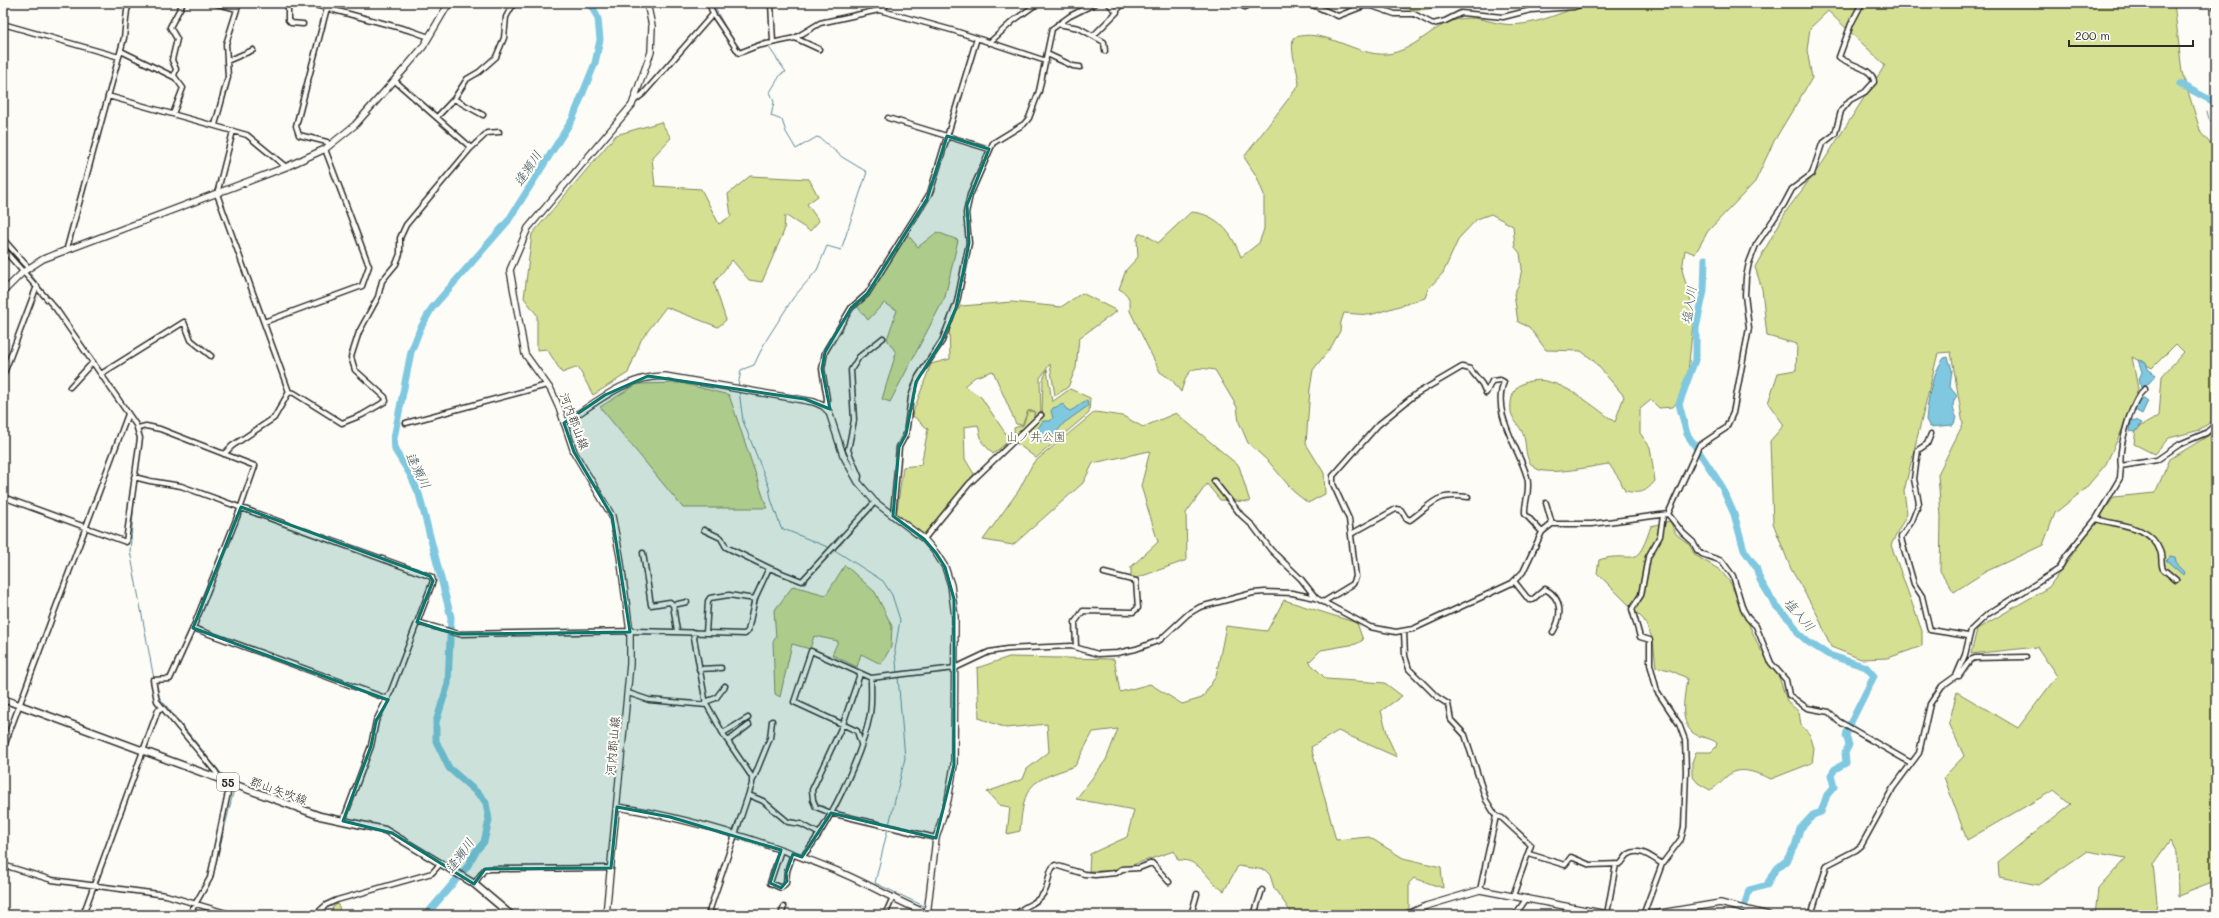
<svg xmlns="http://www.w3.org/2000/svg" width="2219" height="918" viewBox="0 0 2219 918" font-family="Mali,'Klee One',sans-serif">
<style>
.green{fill:#d5e093;stroke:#80865f}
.water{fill:#7fc8e0;stroke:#5d8998}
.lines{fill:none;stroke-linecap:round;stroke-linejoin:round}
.stream{stroke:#5d8998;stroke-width:1}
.river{stroke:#7fc8e0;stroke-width:7}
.street-casing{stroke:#2b2b2b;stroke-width:7}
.secondary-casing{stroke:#2b2b2b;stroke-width:8}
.primary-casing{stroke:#2b2b2b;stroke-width:9}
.street{stroke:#fdfcf7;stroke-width:4}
.secondary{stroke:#fdfcf7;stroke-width:5.5}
.primary{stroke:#fdfcf7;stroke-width:6}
.marked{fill:#0f766e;fill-opacity:0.2;stroke:#0f766e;stroke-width:3;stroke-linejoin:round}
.labels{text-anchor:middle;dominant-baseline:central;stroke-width:4;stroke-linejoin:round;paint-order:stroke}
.shield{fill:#fdfcf7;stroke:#6a6a68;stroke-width:1}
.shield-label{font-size:11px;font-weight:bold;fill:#2b2b2b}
.street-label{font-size:12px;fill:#2b2b2b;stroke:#fdfcf7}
.park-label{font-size:12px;fill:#565845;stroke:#fdfcf7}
.water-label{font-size:13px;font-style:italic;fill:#445a61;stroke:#fdfcf7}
</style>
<rect width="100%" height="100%" fill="#fdfcf7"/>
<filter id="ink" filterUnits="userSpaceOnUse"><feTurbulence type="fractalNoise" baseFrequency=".025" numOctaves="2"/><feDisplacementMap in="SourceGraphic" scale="8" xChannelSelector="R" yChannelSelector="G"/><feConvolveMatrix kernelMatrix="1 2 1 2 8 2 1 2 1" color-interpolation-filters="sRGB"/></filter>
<g filter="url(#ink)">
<!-- green -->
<path class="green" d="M1332 3H1454L1452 6 1419 10 1373 5 1354 9 1346 8Z
M1588 3H2174L2182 72 2201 133 2216 150V418L2200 430 2169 438 2154 454 2134 444 2136 429 2159 416 2162 376 2184 352 2176 344 2152 368 2132 357 2138 389 2128 411 2122 430 2106 464 2085 489 2055 513 2043 545 1985 572 1954 592 1940 571 1941 517 1938 474 1963 424 1951 352 1938 353 1904 491 1907 514 1891 545 1922 631V646L1888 658 1861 659 1831 647 1818 616 1791 569 1773 523 1770 441 1784 425 1768 403 1778 373 1796 370 1797 344 1767 336 1762 289 1755 267 1787 210 1823 162 1885 65 1828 11 1810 28 1807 50 1812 78 1774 141 1755 182 1708 231 1695 254 1685 250 1682 270 1694 313 1688 372 1679 400 1673 407 1659 408 1651 400 1640 409V433L1650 447 1655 481C1645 493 1640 494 1625 491L1620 480 1609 464C1593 466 1551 476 1537 469 1524 462 1527 448 1524 437 1522 428 1513 421 1511 412 1510 402 1512 391 1520 385 1550 367 1591 405 1615 422L1624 396 1593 360 1581 351 1546 350 1529 327 1518 322 1514 294 1519 284 1522 268 1520 253 1515 247 1513 226 1491 214 1477 219 1459 238 1443 273 1428 289 1425 298 1370 315 1344 313 1341 322 1340 331 1331 347 1313 370 1310 389 1306 444 1324 473 1325 494 1308 503 1294 492 1269 462 1248 443 1239 422 1237 407 1215 370C1191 366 1188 368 1181 392L1172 380 1160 372 1130 311C1131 301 1129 294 1119 289L1126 270 1138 257 1137 239 1139 234H1145L1158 243 1191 212C1218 214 1232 233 1241 257L1259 243 1264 229V195L1257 177 1244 157 1299 85C1298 67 1290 56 1293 38 1324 26 1356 57 1387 54 1414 51 1431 27 1455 20 1476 15 1484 21 1503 24 1531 28 1562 12 1588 3Z
M661 122 671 138 652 158 655 186 701 189 719 224 731 216 728 194 750 176 809 179 818 196 807 204 819 221 810 231 785 215 784 231 762 282 749 280 732 260 714 283 726 320 718 327 666 307 641 340 628 373 593 395 578 367 562 373 547 349 537 350V315L524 298 532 234 616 135Z
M937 232 958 240 945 297 890 402 882 399 896 353 887 339 897 310 884 303 868 320 856 305 907 234 918 247Z
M1082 293 1117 311 1079 338 1076 368 1068 387 1055 396 1050 364 1040 378 1041 413 1035 418V411H1028L1022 425 1016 424 993 371 975 377 964 386 981 397 1010 440 993 454 982 442 978 425 964 427 965 459 974 474 924 536 896 518 903 467 921 465 928 429 912 415 931 364 950 359 949 323 961 306 1012 302 1061 307Z
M1047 369 1052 402 1070 389 1090 398 1089 413 1036 458 1015 442 1014 428 1023 425 1028 411H1034V420L1042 413 1043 380Z
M681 383 729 395 767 508H683L600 407 637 384Z
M1095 412 1123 416 1143 427 1176 413 1239 466 1250 502 1220 500 1207 484 1186 513 1187 560 1131 580V567L1158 542 1141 486 1150 451 1093 463 1083 483 1013 545 983 540 1019 490 1033 463Z
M2216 431V890L2212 883 2178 896 2177 853 2170 840 2153 864 2157 902 2155 915H2095L2098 889 2126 858 2087 851 2038 885 1999 877 1998 862 2071 804 2054 790 1967 840 1944 777 1964 756 1949 723 1957 692 2018 728 2057 676 2037 647 1971 654 1977 629 2049 587 2114 497 2155 493 2170 459Z
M1670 521 1676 534 1689 544 1695 555 1720 570 1730 582 1760 649 1779 677 1787 701 1799 712 1801 725 1810 735 1814 748 1812 763 1771 779C1756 773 1741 765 1727 776 1720 782 1718 786 1710 790L1698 783 1692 776V762L1696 752H1711L1716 747 1717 743C1710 737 1700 738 1693 733 1678 720 1685 696 1687 678L1670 670 1656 667 1653 640 1644 620 1597 573 1599 560C1634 549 1635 574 1651 526Z
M845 565 875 592 892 626 891 647 881 664 861 654 857 667 832 655 838 641 814 636 810 649 792 644 780 697 775 694 773 642 776 637 774 611 793 586 826 595Z
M1284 600 1357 623 1363 640 1356 644 1321 650 1309 662 1326 679 1385 683 1402 696 1381 711 1389 740 1397 757 1338 731 1311 747 1336 840 1369 837 1403 858 1441 867 1443 888 1414 878 1409 883V908L1401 915H1293L1274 888 1270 875 1265 870 1238 866 1224 891C1205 879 1202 859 1178 860L1174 851 1114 871H1089L1090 854 1127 837 1134 810 1076 799 1106 760 1118 729 1093 732 1075 766C1030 782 1024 782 1020 831L1007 834 1010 807 999 805 987 792 1023 779 1027 769 1049 752 1047 724 1006 728 979 718 977 668 1009 657 1114 659 1120 692 1150 684 1182 704 1202 698 1216 676 1226 626 1267 631Z
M337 904 339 906 340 915H331L333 907Z"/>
<!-- water -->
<path class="water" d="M1948 357 1952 370 1950 387 1957 396C1951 402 1953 411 1957 418L1953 425 1930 427 1926 420C1928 398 1931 376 1944 358Z
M2138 360 2146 362 2148 369 2156 375 2149 383 2141 388 2139 379 2142 372Z
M2144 398 2148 401 2142 414 2135 410 2138 400Z
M1087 400 1088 406 1064 423 1054 435 1038 443 1032 437 1043 421H1050L1053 418 1051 411 1053 408 1064 404 1065 408 1070 411C1077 408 1080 403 1087 400Z
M2136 420 2142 423 2136 432 2130 431 2131 421Z
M2170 556 2175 557 2177 565 2184 572 2183 575 2166 560Z"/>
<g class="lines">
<!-- stream -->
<path class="stream" d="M712 3 731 37
M739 51 761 41 765 40 767 43
M2207 111 2209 119 2216 126
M3 244 26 268
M28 271 57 307
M738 386 741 370 754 365 765 342 793 298 817 270 827 246 841 250 867 172 842 157 820 138 817 137 796 149 786 132 782 120 771 116 774 102 770 92 781 74 786 72 768 46
M739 391 743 421 769 487 771 499 781 528 830 548
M139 463 142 438 140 429
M135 490 130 551 154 679
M833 549 883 581 892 595 900 620 895 650 897 673
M159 697 225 778
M889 825 905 758 898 677
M888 828 875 883 926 907
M199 903 214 871 234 789 232 787
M930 909 940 915
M191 915 197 905"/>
<!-- river -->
<path class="river" d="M2180 84 2216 103
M1705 259 1704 291 1696 328V357L1679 404 1687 434 1721 485 1734 514 1744 550 1756 567 1760 580 1776 606 1791 621 1799 634 1808 642 1829 655 1866 667 1874 676 1848 728 1846 736 1849 745 1845 753 1846 763 1835 769 1831 775 1834 787 1827 795 1821 812 1813 815 1800 829 1795 846 1786 861 1775 870 1767 885 1749 890 1742 915
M426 915 467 867 476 851 484 842 489 820 486 803 482 797 449 768 436 741V722L448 684 451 617 419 494 411 476 395 450 394 438 411 352 420 329 432 308 508 221 572 120 595 63 600 40 598 19 591 3"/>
<!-- street casing -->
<g class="street-casing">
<path id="street" d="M214 3 237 9
M288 3V20L291 23 303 24
M308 3 412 31 429 37
M709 3 713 14 739 53 757 46 795 38 820 23 879 10 955 31 1046 61
M771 3 773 42
M1108 3 1116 11 1124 3
M1237 3 1245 7 1253 3
M1308 3 1338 16 1364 6H1372L1395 14H1414L1433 24 1445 21 1461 13 1503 17 1531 10 1574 7 1585 3
M327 8 296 126 299 135 327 142 329 146
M884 11 886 3
M3 24 119 57
M1058 24 1079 28 1104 42 1105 51
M1094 35 1117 12
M795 38 819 49
M989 43 1013 21 1038 3
M121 51 174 77
M1047 54 1073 66 1080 67
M227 61 253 50
M108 96 247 135 286 167
M454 99 483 115
M634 101 643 94 713 14
M173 114 183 88 174 76 176 69 172 60 177 39 170 27 183 3
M437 117 454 99 467 79 479 72 496 57 504 38 506 17 514 3
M888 118 989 149
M215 125 228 77 226 44 239 3
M470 149 487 133 499 132
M3 239 29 268
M67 248 124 38 127 10 130 3
M3 249 56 309 136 425 140 438 126 542 3 497
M264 322 362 286 369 266 325 149
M101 374 184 322 191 340 211 356
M3 376 37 286
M70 387 93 362
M289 392 294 393 342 423 362 415 386 401 385 397 355 370 351 357 359 332 378 297 382 281 396 264 400 254V238L406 225 470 149 468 145 394 80
M826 408 827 399 822 369 825 352 851 308 867 294 930 193 977 38
M406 423 547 385
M138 428 146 426 160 429 255 466 239 512 193 628 170 679 153 680 157 701 215 771 220 779
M1931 434 1927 444 1918 450 1914 479 1919 503 1912 521 1901 537 1902 542 1914 584 1922 596 1930 630 1968 636
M224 454 232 446 274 418 289 392 217 194 233 131
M2121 466C2118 450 2131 399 2145 389
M134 477 150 481 181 486 432 577 433 581 391 691 376 721 371 746 343 821
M858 481 859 476 848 450 854 420 851 370 859 357 883 338
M1214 481 1241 515 1253 526 1271 550 1301 579 1316 598
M1546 503 1552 524
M1668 514 1683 533 1693 542 1697 550 1702 554 1722 561 1733 576 1743 609 1748 618 1756 626 1771 663 1786 680 1789 695 1807 708 1829 712 1838 721 1911 763
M893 515 899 447 906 434 911 397 918 377 942 341 957 302 969 243 966 213 970 195 993 143 1024 124 1029 118 1039 91 1052 29 1070 16 1096 3
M2096 519C2118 526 2150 524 2160 551 2163 557 2160 563 2163 569L2176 580
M704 530 721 538 726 547 769 568
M1351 534 1396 509 1401 510 1406 518 1410 520C1435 502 1435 493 1468 497
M924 539 969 484 1041 415
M643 553 651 605 670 602 673 605
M1514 581 1529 600H1532L1545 589C1563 598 1562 617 1553 632
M1325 601 1353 584 1356 577 1349 519 1333 484V476L1378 425 1416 394 1462 367 1470 369 1482 384 1486 393 1492 381 1500 380 1504 382C1491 413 1519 448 1527 477 1531 490 1524 502 1525 514L1542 532
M417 622 459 634 637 631 745 634 748 631 755 598 769 568 802 581 875 502
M193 628 388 699
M677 631 673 605 687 602
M1404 631 1405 656 1409 669 1437 697 1448 704 1451 720 1465 735 1486 800 1496 816 1480 890
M693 632 706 704
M706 633 708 601 710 598 729 595 755 599
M1076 647 1075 622 1083 611 1133 612 1138 608 1136 581 1104 573
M699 669 721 668
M860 674 843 724 812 790 813 800 816 807 831 813 936 838
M1956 676H1959L1970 660 1975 658 2026 657
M628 693 649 700 707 705 725 737 752 777V784L708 915
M705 702 716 698 725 686
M723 733 748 718
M728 741 749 725
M861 744 857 731 794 702 811 651 871 678 955 668 989 652 1007 649 1071 646 1098 654 1117 653 1136 649 1160 640 1188 614 1200 607 1253 593 1265 592 1292 593 1316 598 1370 627 1396 632 1413 629 1512 583 1523 572 1542 532 1552 524H1592L1668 514 1699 446 1726 428 1733 413 1749 328 1745 295 1746 277 1749 263 1756 245 1784 204 1792 189 1812 174 1822 144 1835 134 1841 111 1850 100 1865 92 1874 82C1874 68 1848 65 1839 57L1851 24 1862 3
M3 749 128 414
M753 780 770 738 772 721
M749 795 763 801 788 822 801 824 818 833
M1496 816 1502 818 1531 845 1513 896
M781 850 770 883 781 888 786 883 787 871 793 854
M1529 854 1565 865 1571 857 1590 865 1620 864C1624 861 1625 856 1629 854 1640 847 1653 858 1662 864
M802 857C828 828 863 753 870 714 872 702 871 690 871 678
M3 865 52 880 166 895 233 915
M474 884 484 870 490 869 611 868
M709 912 717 915
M1607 914 1616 864
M83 915 158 710 162 708
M189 915 210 878 230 783
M315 915 326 905 337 900 432 873 441 863
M781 915 784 907
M885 915 893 897
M1016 915C1024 904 1035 906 1043 894 1050 886 1047 871 1055 865L1084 874 1095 875 1116 873 1122 869 1139 868 1152 863 1169 882
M1191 915 1197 894
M1254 915 1262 890
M1515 915 1527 898
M1647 915 1645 910 1662 864 1681 839 1684 827 1686 771 1685 740 1679 724 1657 691 1650 664V640L1640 637 1632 609 1641 595 1648 557 1660 536 1663 516
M1811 915 1827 865 1856 850 1861 846 1893 788 1919 753 1930 704 1942 686 1956 676 1965 655 1971 630 1988 614 2059 569 2066 556 2096 519 2120 478 2121 466 2157 460 2180 444 2206 433 2216 424"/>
</g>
<!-- secondary casing -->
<g class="secondary-casing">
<path id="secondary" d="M2215 3 2216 7
M3 292 23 272 43 259 286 167 325 149 355 125 407 66 423 47 449 3
M564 423C596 403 625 376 665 376L814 402 823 406 829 412 843 455 858 482 875 502 924 539 936 553 945 567 951 585 955 617 954 765 948 800 936 838 927 915
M617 807C691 818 765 842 835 870 867 883 898 902 931 915
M606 915 630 664V632L620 556 612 516 574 452 560 410 551 390 525 354 510 270 528 228 632 105 651 52 652 26 647 3
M1406 915 1426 906 1480 890 1612 915
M1649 915 1720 903 1768 915"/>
</g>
<!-- primary casing -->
<g class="primary-casing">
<path id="primary" d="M3 699 320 816 385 830 473 883 511 915"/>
</g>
<!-- street -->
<use href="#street" class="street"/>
<!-- secondary -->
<use href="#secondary" class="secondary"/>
<!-- primary -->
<use href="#primary" class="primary"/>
</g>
</g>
<!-- marked area -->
<path class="marked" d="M947 136 989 149 967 205 969 243 956 308 942 341 916 382 906 434 899 447 893 516 924 539 936 553 945 567 954 599V765L936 838 831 813 802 857 793 854 786 873 787 881 781 888 770 883 781 850 670 817 617 807 611 868 490 869H485L474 884 392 833 343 821 371 746 376 721 388 700 193 628 241 507 430 576 433 581 417 622 442 630 459 634 630 632 612 516 574 452 564 423 605 395 648 376 805 399 830 409 822 369 825 352 851 308 867 294 927 199Z"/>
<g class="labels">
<!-- shield labels -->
<rect class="shield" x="217" y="773" width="22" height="18" rx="3"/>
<g class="shield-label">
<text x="228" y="782">55</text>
</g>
<!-- street labels -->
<g class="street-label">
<text transform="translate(575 421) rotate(69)">河内郡山線</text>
<text transform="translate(612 746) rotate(-85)">河内郡山線</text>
<text transform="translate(279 790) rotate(20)">郡山矢吹線</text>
</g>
<!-- park labels -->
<g class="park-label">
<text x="1036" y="436">山ノ井公園</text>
</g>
<!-- water labels -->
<g class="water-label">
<text transform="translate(527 168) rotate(-57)">逢瀬川</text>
<text transform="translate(1688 305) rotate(-81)">塩入川</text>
<text transform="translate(419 470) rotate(63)">逢瀬川</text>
<text transform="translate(1800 614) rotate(49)">塩入川</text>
<text transform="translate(459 855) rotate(-54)">逢瀬川</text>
</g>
</g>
<!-- margin -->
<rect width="2219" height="918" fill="none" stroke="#fdfcf7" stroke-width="16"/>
<rect x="8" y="8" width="2203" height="902" fill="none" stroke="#2b2b2b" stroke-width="1.5" filter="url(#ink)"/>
<!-- scale -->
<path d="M2069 40v6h124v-6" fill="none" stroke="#2b2b2b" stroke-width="2"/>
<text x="2075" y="40" font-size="12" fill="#2b2b2b" stroke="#fdfcf7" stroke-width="3" paint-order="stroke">200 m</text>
</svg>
